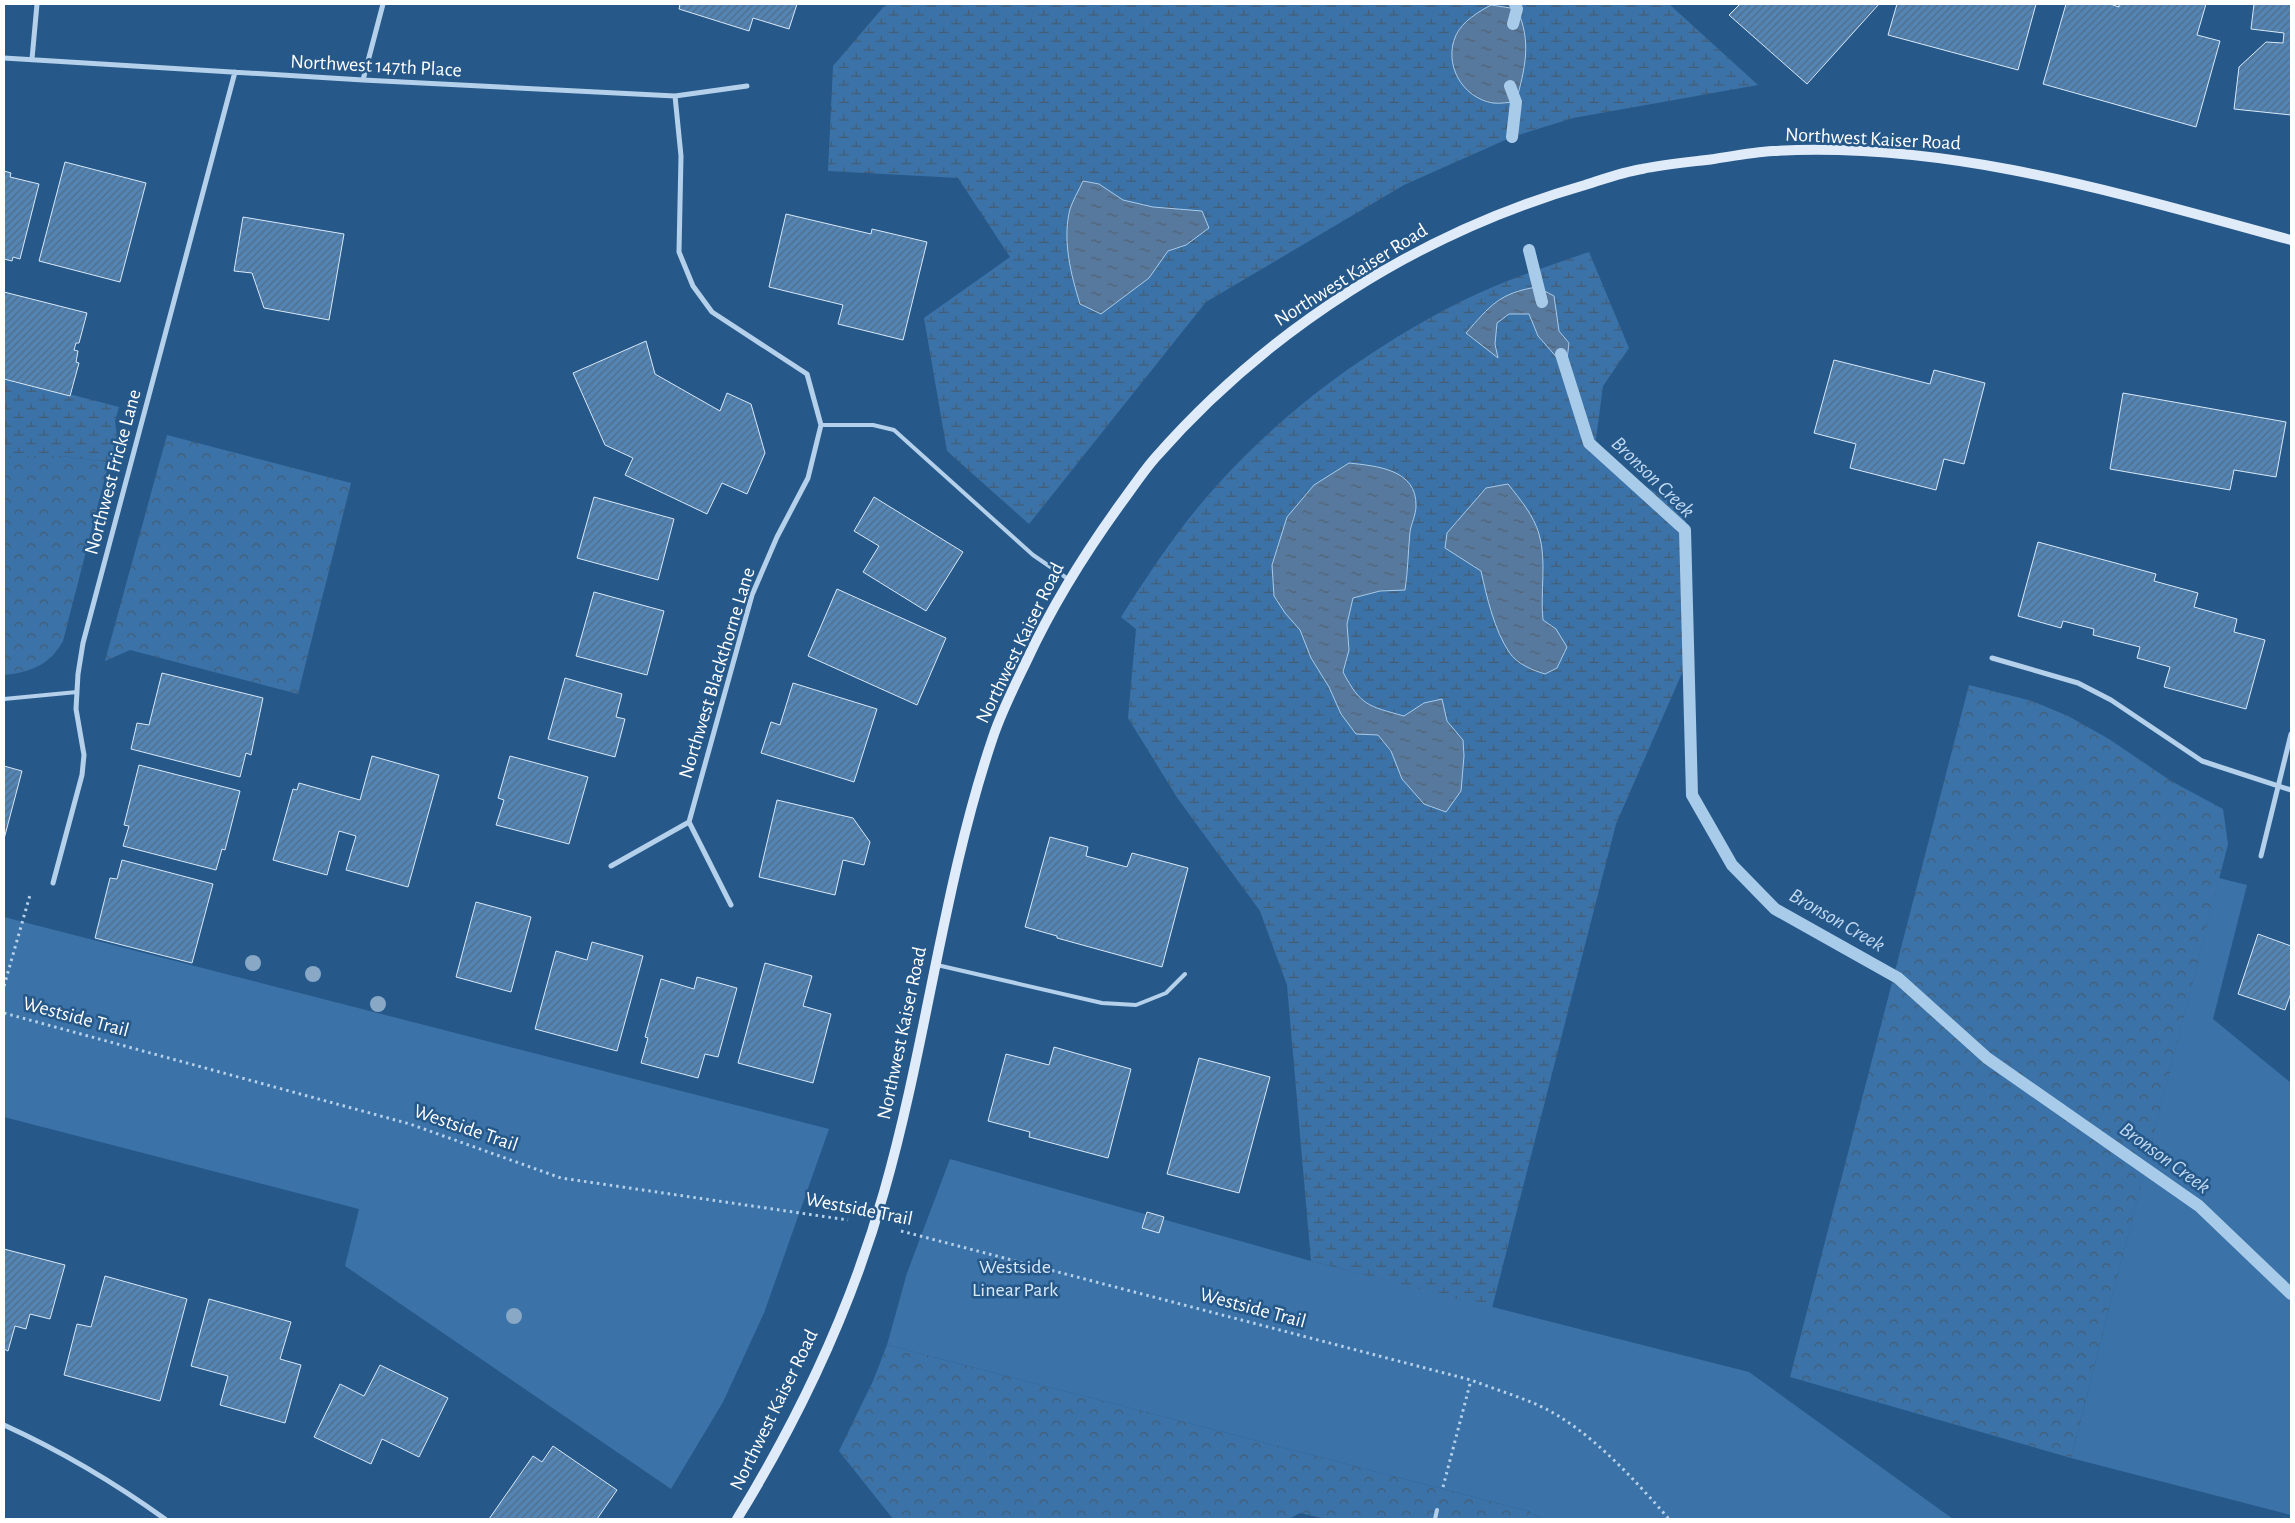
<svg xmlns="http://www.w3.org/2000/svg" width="2295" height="1523" viewBox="0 0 2295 1523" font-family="'Alegreya Sans',sans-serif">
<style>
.green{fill:#3b72a7}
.forest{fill:url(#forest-crowns)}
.wetland{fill:url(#wetland-marsh)}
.water{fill:url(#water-ripples);stroke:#a8cbea}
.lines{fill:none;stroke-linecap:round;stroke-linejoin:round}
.stream{stroke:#a8cbea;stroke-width:12}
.building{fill:url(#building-hatch);stroke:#d8e8f7}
.path{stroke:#b4d0ea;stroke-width:3;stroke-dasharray:2.5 4;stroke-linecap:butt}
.lane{stroke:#b4d0ea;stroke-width:4}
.street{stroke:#b4d0ea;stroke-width:5}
.secondary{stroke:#dfebf8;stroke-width:10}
.tree{fill:#88a8c6}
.labels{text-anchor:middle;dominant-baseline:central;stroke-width:5;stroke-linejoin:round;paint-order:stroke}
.street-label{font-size:20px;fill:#fff;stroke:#26598a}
.park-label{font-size:20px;fill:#d8e8f7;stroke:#26598a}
.water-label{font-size:21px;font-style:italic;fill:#c0d9f1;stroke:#26598a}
</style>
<defs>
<pattern id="forest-crowns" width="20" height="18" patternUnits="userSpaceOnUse" patternTransform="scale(1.25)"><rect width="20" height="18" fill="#3b72a7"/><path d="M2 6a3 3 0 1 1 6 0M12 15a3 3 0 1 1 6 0" fill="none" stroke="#445d75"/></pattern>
<pattern id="wetland-marsh" width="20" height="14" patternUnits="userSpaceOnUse" patternTransform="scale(1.25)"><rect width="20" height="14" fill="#3b72a7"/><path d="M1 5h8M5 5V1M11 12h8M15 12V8" fill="none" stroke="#445d75"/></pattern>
<pattern id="water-ripples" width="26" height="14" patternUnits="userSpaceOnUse" patternTransform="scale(1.25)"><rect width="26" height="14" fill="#57799d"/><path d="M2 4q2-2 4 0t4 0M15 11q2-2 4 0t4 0" fill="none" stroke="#526274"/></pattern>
<pattern id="building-hatch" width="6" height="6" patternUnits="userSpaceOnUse" patternTransform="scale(1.25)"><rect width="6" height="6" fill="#5384b3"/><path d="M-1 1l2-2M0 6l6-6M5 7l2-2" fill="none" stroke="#506e8a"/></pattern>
</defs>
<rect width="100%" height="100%" fill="#26598a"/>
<!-- green -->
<path class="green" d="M2219 878 2247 885 2213 1019 2291 1083V1515L2071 1458Z
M4 917 829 1129 764 1313 723 1402 671 1489 345 1266 359 1209 4 1117Z
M950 1159 1311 1261 1749 1372 1953 1519H1543L1528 1511 887 1345 907 1273Z"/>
<!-- forest -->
<path class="forest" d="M167 435 351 483 298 694 130 650 105 661Z
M4 456H61L109 462 63 641C49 666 30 672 4 675Z
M1969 685 2032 701 2068 716 2109 739 2171 781 2223 809 2228 844 2071 1458 1790 1377Z
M887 1345 1528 1511 1543 1519H1326L1300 1513 1289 1519H893L839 1451 873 1381Z"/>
<!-- wetland -->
<path class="wetland" d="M886 4H1669L1758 85 1573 118 1512 137 1404 185 1206 302 1029 524 947 451 924 318 1010 257 958 178 828 171 833 66Z
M1589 252 1629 348 1603 386 1595 446 1607 466 1685 508 1689 657 1616 824 1492 1308 1311 1261 1287 985 1260 911 1178 799 1128 718 1136 629 1121 617C1151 570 1182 523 1220 482 1286 409 1370 348 1458 303 1500 282 1545 267 1589 252Z
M4 377 119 407 115 421 117 438 111 460 109 462 61 456H4Z"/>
<!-- water -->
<path class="water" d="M1491 5 1517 9C1532 42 1525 68 1516 102 1509 102 1500 104 1493 103 1462 98 1443 64 1456 35 1463 21 1478 12 1491 5Z
M1083 181 1099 184 1123 200 1153 207 1202 211 1209 228 1186 245 1168 251 1149 278 1101 314 1080 304C1071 275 1062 240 1070 209 1073 200 1079 190 1083 181Z
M1537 287 1554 296 1559 331 1569 343 1566 368 1538 336 1529 314H1509L1497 323 1495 344 1498 358 1466 333C1490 306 1499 293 1537 287Z
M1349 463C1376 466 1417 469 1416 506 1416 515 1411 524 1410 532 1408 552 1408 571 1405 590L1380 591 1353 598 1347 624 1349 650 1343 672C1361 706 1368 706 1404 716L1424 703 1442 699 1447 721 1463 740 1464 756 1461 791 1446 812 1424 804 1402 779 1391 751 1378 735 1356 734 1341 714 1329 687 1311 658 1300 630 1285 613 1274 596 1272 565 1287 517 1314 485Z
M1508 484C1520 499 1534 516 1539 534 1547 561 1540 592 1543 620L1556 629 1567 647 1557 668 1545 674C1532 670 1517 664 1509 652 1494 629 1487 598 1481 571L1445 548 1447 533 1486 488Z"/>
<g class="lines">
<!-- stream -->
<path class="stream" d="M1513 24 1517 9 1515 4
M1510 86 1516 102 1512 137
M1529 250 1542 302
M1561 354 1589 443 1685 530 1692 795 1732 865 1775 909 1898 978 1987 1058 2199 1206 2291 1294"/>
</g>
<!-- building -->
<path class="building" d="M680 4H797L789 29 753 18 749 31 679 9Z
M1740 4H1879L1807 84 1729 15Z
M1897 4H2036L2018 70 1888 35Z
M2066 4H2110L2119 7V4H2206L2197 35 2220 41 2196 127 2043 84Z
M2254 4H2291V115L2234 109 2239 67 2266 42 2283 43 2284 33 2251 29Z
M65 162 146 183 120 282 39 261Z
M4 171 11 173 10 177 39 184 20 259 13 257 12 261 4 259Z
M786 214 871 234 872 229 927 242 903 340 838 324 843 305 769 287Z
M243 217 344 234 329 320 264 308 252 273 234 271Z
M4 292 87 313 79 343H76L74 350 78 351 76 362 79 363 70 396 4 379Z
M646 341 655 374 720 411 727 393 751 404 765 453 747 494 722 483 707 514 625 475 633 458 605 445 573 373Z
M1834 360 1930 384 1934 370 1985 383 1964 464 1944 459 1936 490 1850 468 1856 444 1814 433Z
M2123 393 2286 422 2276 477 2234 470 2230 490 2110 469Z
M594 497 674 519 658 580 577 558Z
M874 497 963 552 926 611 863 572 879 546 854 531Z
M2038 542 2156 574 2154 581 2198 593 2194 607 2237 619 2234 632 2265 640 2246 709 2164 687 2170 667 2137 658 2140 647 2093 635 2094 629 2063 621 2061 628 2018 616Z
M837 589 946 638 917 705 808 656Z
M594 592 664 611 647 675 576 656Z
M162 673 263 698 251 755 246 753 240 777 131 749 137 723 149 725Z
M565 678 622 694 616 717 625 719 615 757 548 739Z
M793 683 877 709 854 782 761 753 771 722 780 725Z
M372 756 439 775 408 887 346 870 356 836 339 831 327 875 273 860 293 789 297 790 299 783 360 800Z
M510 756 588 777 569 844 496 825 504 800 498 798Z
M139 765 240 791 225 850 222 849 216 870 123 846 129 826 124 825Z
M4 766 22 771 4 839Z
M777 800 853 818 870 842 864 865 843 860 835 895 759 877Z
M1050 837 1088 847 1086 856 1127 867 1132 853 1188 868 1162 967 1057 938V936L1025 927Z
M122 860 213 884 192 963 95 938 110 878 117 879Z
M476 902 531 917 511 992 456 977Z
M2258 934 2291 946V993L2285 1010 2238 994Z
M592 942 643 956 617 1051 535 1029 556 951 587 960Z
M765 963 812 976 803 1006 831 1014 813 1083 738 1063Z
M697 977 737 988 718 1057 705 1054 698 1078 641 1063 648 1038 645 1037 661 979 694 989Z
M1054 1047 1131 1069 1108 1158 1029 1137 1030 1132 988 1121 1006 1054 1049 1065Z
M1199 1058 1270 1077 1239 1193 1167 1174Z
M1147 1212 1164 1217 1159 1233 1142 1228Z
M4 1249 65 1265 50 1319 30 1314 26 1329 15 1326 8 1351 4 1349Z
M105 1276 187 1299 160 1401 64 1375 77 1324 91 1327Z
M209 1299 291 1322 280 1359 301 1365 285 1423 220 1405 228 1376 191 1366Z
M380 1365 448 1398 419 1457 382 1439 371 1464 314 1437 340 1384 364 1396Z
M553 1446 617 1490 597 1519H489L533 1456 542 1462Z"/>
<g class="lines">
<!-- path -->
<path class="path" d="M4 986 30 895
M4 1013 410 1124 561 1178 848 1220
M901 1231 1471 1380C1494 1389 1518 1396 1540 1406 1589 1429 1634 1479 1669 1519
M1443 1487 1471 1380"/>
<!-- lane -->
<path class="lane" d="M821 425H873L894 430 1033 555 1068 579
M4 699 77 692
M937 965 1102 1003 1136 1005 1166 993 1185 974
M1435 1519 1437 1510"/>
<!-- street -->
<path class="street" d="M4 58 363 80 675 96 747 86
M32 59 37 4
M363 80 383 4
M675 96 681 156 679 252 693 286 712 312 807 374 821 425 808 478 777 537 752 595 689 822
M1992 658 2078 683 2111 700 2202 761 2291 790
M2261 856 2291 734
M611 866 689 822 731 905
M53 883 82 775 84 755 76 709 78 674 83 643 235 72
M4 1425C61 1451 115 1483 165 1519"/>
<!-- secondary -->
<path class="secondary" d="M737 1519C799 1418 852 1306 884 1192 927 1042 943 884 993 737 1002 710 1015 685 1027 660 1053 604 1083 556 1119 506 1131 490 1142 473 1155 458 1268 329 1420 232 1585 185 1604 179 1623 172 1642 169 1666 164 1690 162 1714 159 1733 156 1754 152 1773 151 1950 141 2122 194 2291 240"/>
</g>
<!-- trees -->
<g class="tree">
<circle cx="253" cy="963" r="8"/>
<circle cx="313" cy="974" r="8"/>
<circle cx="378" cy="1004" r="8"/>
<circle cx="514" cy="1316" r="8"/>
</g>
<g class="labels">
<!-- street labels -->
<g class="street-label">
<text transform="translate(376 66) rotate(3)">Northwest 147th Place</text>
<text transform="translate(1873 139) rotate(3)">Northwest Kaiser Road</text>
<text transform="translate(1351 275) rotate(-32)">Northwest Kaiser Road</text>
<text transform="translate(113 472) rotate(-75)">Northwest Fricke Lane</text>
<text transform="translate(1020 643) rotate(-64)">Northwest Kaiser Road</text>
<text transform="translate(717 673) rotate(-73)">Northwest Blackthorne Lane</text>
<text transform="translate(76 1017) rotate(15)">Westside Trail</text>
<text transform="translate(902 1033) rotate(-78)">Northwest Kaiser Road</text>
<text transform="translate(466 1128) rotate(19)">Westside Trail</text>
<text transform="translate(859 1209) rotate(11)">Westside Trail</text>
<text transform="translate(1253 1308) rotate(15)">Westside Trail</text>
<text transform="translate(774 1410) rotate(-64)">Northwest Kaiser Road</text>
</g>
<!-- park labels -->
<g class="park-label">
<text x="1015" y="1267">Westside<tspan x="1015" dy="23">Linear Park</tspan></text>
</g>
<!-- water labels -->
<g class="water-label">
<text transform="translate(1653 477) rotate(44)">Bronson Creek</text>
<text transform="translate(1837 920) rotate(30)">Bronson Creek</text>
<text transform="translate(2165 1158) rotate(36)">Bronson Creek</text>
</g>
</g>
<!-- border -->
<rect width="2295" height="1523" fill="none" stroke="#ffffff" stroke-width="10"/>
</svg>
